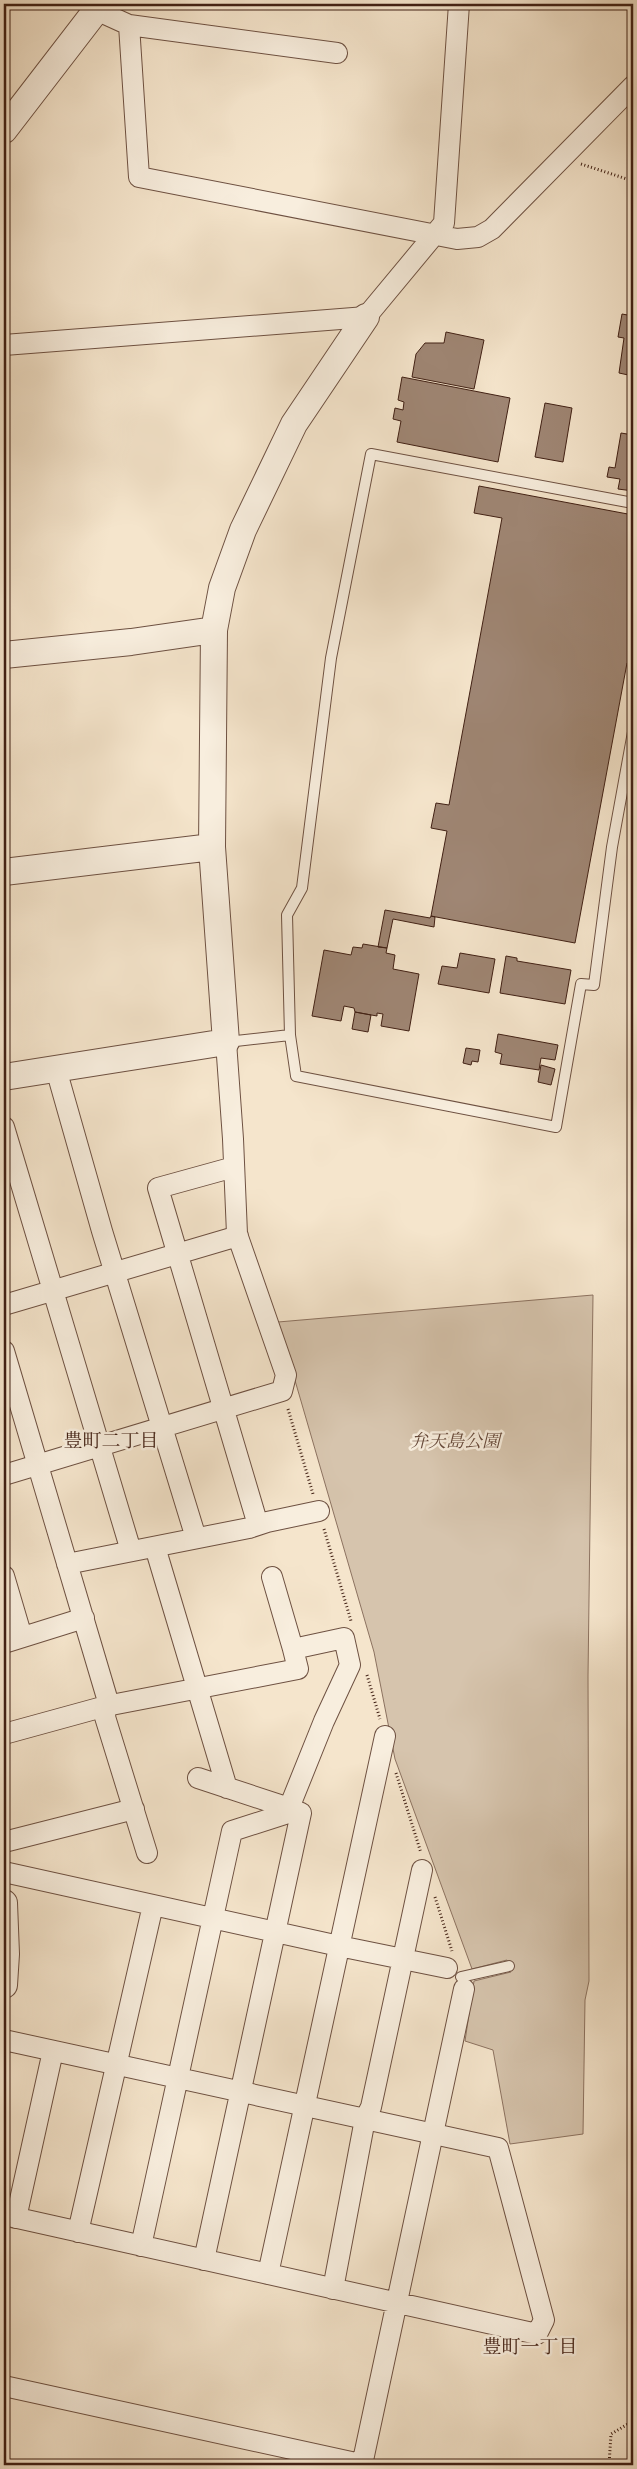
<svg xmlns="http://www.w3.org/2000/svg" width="637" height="2469" viewBox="0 0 637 2469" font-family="'Sorts Mill Goudy','Noto Serif JP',serif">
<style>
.green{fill:#d6c4ad;stroke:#8c7260}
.building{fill:#9f8674;stroke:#412014}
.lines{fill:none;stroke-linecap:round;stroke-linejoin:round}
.service-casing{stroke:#6e5142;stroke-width:12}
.minor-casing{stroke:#6e5142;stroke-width:22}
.tertiary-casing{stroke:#6e5142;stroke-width:28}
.path{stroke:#412014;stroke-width:3;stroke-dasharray:1 2.5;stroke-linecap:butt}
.service{stroke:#f8eede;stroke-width:10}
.minor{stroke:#f8eede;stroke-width:20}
.tertiary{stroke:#f8eede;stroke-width:26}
.labels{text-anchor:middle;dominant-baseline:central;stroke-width:5;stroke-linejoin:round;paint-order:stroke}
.park-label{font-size:18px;font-style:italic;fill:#66493a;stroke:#f8eede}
.neighbourhood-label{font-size:19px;fill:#412014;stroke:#f8eede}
</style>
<rect width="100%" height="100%" fill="#f5e5cc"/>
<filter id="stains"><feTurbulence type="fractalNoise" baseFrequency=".004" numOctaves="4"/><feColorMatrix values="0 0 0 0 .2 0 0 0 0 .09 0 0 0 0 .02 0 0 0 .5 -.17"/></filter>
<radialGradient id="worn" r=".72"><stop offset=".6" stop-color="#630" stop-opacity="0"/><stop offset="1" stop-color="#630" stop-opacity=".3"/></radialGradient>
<!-- green -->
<path class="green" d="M593 1295 588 1676 589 1981 585 2000 583 2134 510 2144 493 2050 465 2041 474 1981 511 1972 507 1960 472 1969 395 1759 374 1652 278 1322Z"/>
<!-- building -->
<path class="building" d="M622 314 633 316V376L619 373 624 338 618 337Z
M446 332 484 340 474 389 412 377 416 354 425 343H444Z
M402 377 510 398 498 462 397 442 401 421 393 419 395 408 403 410 404 402 398 400Z
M545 403 572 408 563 462 535 457Z
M621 433 633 435V491L618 489 620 479 607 477 609 467 615 468Z
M479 486 633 515V629L629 650 633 651V665L627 663 575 943 431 916 447 831 431 828 436 803 449 805 502 518 474 513Z
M385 910 430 918 431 916 435 917 434 927 393 919 387 948 378 947Z
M363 944 387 948 386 953 395 955 393 969 419 974 409 1031 381 1026 383 1014 377 1013V1016L355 1012 354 1008 344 1006 341 1021 312 1016 324 950 351 955 353 947 362 948Z
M460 953 495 959 489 993 438 984 442 966 457 968Z
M506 956 517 958V961L571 970 565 1004 500 993Z
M355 1012 371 1015 368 1032 352 1029Z
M498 1034 558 1045 555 1060 541 1058 539 1070 500 1064 502 1054 495 1052Z
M466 1048 480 1050 478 1062 472 1061 471 1065 463 1063Z
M541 1065 555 1069 551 1085 538 1082Z"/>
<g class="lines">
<!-- service casing -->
<g class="service-casing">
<path id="service" d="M290 1035 296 1076 556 1127 581 984 594 985 612 847 633 732
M227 1042 290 1035 287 915 302 888 331 658 371 454 633 503
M461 1977 509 1966"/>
</g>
<!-- minor casing -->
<g class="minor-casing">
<path id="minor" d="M96 10 129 25 337 53
M129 25 139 177 457 239 478 237 492 229 633 86
M4 345 366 317 444 223 459 4
M56 1069 102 1231 196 1538
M4 1127 131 1551
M234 1167 158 1188 258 1525
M4 1305 238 1236
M4 1351 107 1698 105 1717 147 1853
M4 1475 282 1391 286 1375 237 1234 233 1139 226 1042
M155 1547 227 1788
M67 1564 249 1528 267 1522 319 1511
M4 1576 22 1637
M272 1577 293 1649
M4 1643 84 1618
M4 1734 106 1706 298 1669 293 1649 344 1638 350 1665 324 1721 289 1808 301 1813 204 2260
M4 1842 134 1809
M4 1872 339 1946 447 1968
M4 2040 498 2148 544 2320 537 2334 4 2215
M16 2218 53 2051
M78 2232 153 1905
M141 2246 232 1831 285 1814 289 1808 198 1778
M268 2274 385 1736
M333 2289 365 2119 371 2107 422 1870
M4 2386 365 2465
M362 2465 464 1989"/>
</g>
<!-- tertiary casing -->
<g class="tertiary-casing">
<path id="tertiary" d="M4 130 101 4
M4 655 131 642 214 630
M4 872 212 847
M4 1077 226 1042 212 847 214 630 222 588 243 530 294 424 366 317
M4 1903 6 1954 4 1985"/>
</g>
<!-- path -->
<path class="path" d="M581 164 633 181
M288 1409 313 1494
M324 1529 351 1621
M367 1675 380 1719
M396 1773 421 1853
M435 1897 452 1951
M609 2465 611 2434 633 2421
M632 2465 633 2444"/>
<!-- service -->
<use href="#service" class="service"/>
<!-- minor -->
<use href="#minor" class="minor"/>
<!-- tertiary -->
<use href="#tertiary" class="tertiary"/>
</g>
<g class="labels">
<!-- park labels -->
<g class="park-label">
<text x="455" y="1443">弁天島公園</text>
</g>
<!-- neighbourhood labels -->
<g class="neighbourhood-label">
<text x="111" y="1442">豊町二丁目</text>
<text x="530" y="2348">豊町一丁目</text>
</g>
</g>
<!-- margin -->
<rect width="637" height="2469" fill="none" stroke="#f5e5cc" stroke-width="20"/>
<rect x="5" y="5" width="627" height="2459" fill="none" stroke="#412014" stroke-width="2.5"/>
<rect x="10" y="10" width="617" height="2449" fill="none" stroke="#412014"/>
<rect width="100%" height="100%" filter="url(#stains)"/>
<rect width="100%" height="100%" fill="url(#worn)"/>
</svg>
